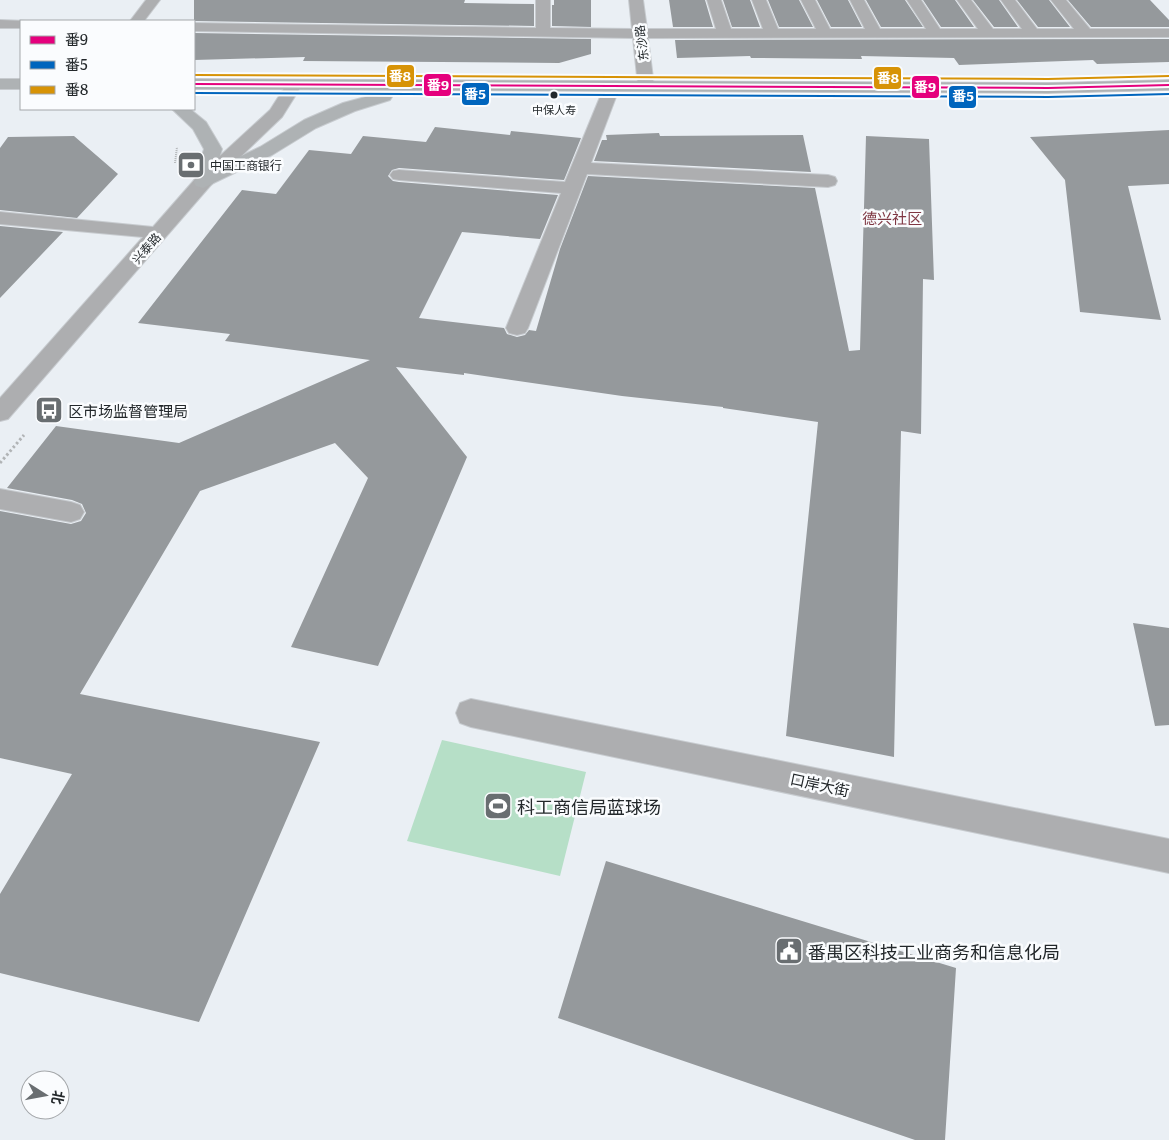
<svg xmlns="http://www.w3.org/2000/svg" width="1169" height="1140" viewBox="0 0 1169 1140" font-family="Literata,'Noto Sans SC',serif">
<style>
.green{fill:#b6dfc7}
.building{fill:#95999c}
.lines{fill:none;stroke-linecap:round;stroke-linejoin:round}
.minor-casing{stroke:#c7cbcf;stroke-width:2}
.major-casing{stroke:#c7cbcf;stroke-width:2}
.path-far1{stroke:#b1b4b6;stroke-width:2;stroke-dasharray:1 1;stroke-linecap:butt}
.path{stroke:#b1b4b6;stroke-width:3;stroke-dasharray:2.5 2.5;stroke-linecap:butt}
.minor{fill:#adaeb0;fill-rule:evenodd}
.major{fill:#aeb2b4;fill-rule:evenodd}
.bus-1-casing{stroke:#fafcfe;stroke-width:4}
.bus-2-casing{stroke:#fafcfe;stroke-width:4}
.bus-3-casing{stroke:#fafcfe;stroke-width:4}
.bus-1{fill:#e5007d;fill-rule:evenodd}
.bus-2{fill:#0065bd;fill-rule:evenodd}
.bus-3{fill:#d79306;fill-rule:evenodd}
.bus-dot{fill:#23282b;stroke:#fafcfe;stroke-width:2}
.labels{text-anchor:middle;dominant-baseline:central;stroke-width:5;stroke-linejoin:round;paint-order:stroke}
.far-bus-label{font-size:11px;fill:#23282b;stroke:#fafcfe}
.far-street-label{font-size:12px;fill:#23282b;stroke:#fafcfe}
.far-poi-label{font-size:12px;fill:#23282b;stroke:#fafcfe;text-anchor:start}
.far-quarter-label{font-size:15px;fill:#7f3743;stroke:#fafcfe}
.poi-label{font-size:15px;fill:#23282b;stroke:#fafcfe;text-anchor:start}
.street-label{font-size:15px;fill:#23282b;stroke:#fafcfe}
.near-poi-label{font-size:18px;fill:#23282b;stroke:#fafcfe;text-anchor:start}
.line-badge{stroke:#fafcfe;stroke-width:2}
.badge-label{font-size:14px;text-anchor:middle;font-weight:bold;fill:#fff}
</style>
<rect width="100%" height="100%" fill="#eaeff4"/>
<!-- green -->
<path class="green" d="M442 740 586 772 560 876 407 841Z"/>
<!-- building -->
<path class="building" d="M194 0H465L464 3 534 4V26L194 21Z
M554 0H591V27L552 26V5H554Z
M669 0H705L713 27H673Z
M723 0H750L760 27H732Z
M768 0H799L813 27H779Z
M817 0H848L862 27H831Z
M866 0H905L923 27H881Z
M923 0H955L974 27H941Z
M973 0H999L1018 27H994Z
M1017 0H1049L1070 27H1038Z
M1068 0H1150L1169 20V27H1091Z
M194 33 591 39V54L559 63 303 61 305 57 194 60Z
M1169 39V62L1097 64 1093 60 959 65 954 58 861 56 862 59 751 58 750 56 677 58 675 40Z
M435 127 510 135 511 131 581 138 564 180 399 168 392 170 388 176 393 181 399 182 558 195 540 239 462 232 419 318 504 328 507 334 517 337 525 335 529 330 536 331 560 249 588 176 815 188 849 351 860 350 866 136 929 139 934 280 923 279 921 434 901 431 894 757 786 736 818 422 723 408V407L622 396 464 373V375L396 367 467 457 378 666 291 647 368 478 335 443 200 491 80 694 320 742 199 1022 0 973V894L72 774 0 758V511L71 524 81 521 86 513 82 504 72 500 7 488 56 426 179 443 370 360 225 341 230 334 138 323 242 190 276 194 309 150 351 154 363 136 426 142Z
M1169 130V184L1128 186 1161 320 1080 312 1065 180 1030 137Z
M659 133 660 136 803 135 811 172 594 161 602 140H607L606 135Z
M74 136 118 174 77 218 0 210V148L8 137Z
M0 226 63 232 0 298Z
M1133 623 1169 628V725L1155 726Z
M606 861 956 968 945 1140H915L558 1018Z"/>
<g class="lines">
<!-- minor casing -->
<g class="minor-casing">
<path id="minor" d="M146 0H160L144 21H130Z
M536 0H550V28L632 29 629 0H643L647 29H716L707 0H721L731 29H763L752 0H766L778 29H816L801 0H815L830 29H865L850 0H864L880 29H926L907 0H921L940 29H978L957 0H971L993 29H1022L1001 0H1015L1037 29H1074L1051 0H1066L1090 29H1169V37L648 38 654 86 652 89H640L638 86 633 38 194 31V23L536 28Z
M0 20 26 21H21V28H0Z
M294 80 300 82 302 85 282 117 210 186 8 419 0 421V398L143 237 0 224V212L153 227 196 178 270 110 288 82Z
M608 92 614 94 616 97 591 163 828 175 835 177 837 181 835 185 828 187 587 174 528 328 525 333 517 335 509 333 506 328 561 193 399 180 393 179 390 175 393 171 399 170 565 182 600 97 602 94Z
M0 489 71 502 80 505 84 512 80 519 71 522 0 509Z
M471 699 1169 839V873L471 727 460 723 456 713 460 703Z"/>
</g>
<!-- major casing -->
<g class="major-casing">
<path id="major" d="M0 79H21V89H0Z
M194 79 1048 83 1169 80V90L1048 93 194 89Z
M384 92 390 94 392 97 390 100 355 111 316 128 272 155 203 188 196 186 194 182 204 149 193 129 172 109H190L206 122 222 149 216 168 260 147 304 120 343 103Z"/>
</g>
<!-- path-far1 -->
<path class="path-far1" d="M175 163 177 147"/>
<!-- path -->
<path class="path" d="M0 463 24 435"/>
<!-- minor -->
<use href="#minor" class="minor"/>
<!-- major -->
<use href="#major" class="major"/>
<!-- bus-1 casing -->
<g class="bus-1-casing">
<path id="bus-1" d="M194 83 1048 87 1169 84V86L1048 89 194 85Z"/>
</g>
<!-- bus-2 casing -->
<g class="bus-2-casing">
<path id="bus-2" d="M194 92 1048 96 1169 93V95L1048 98 194 94Z"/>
</g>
<!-- bus-3 casing -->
<g class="bus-3-casing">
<path id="bus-3" d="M194 74 1048 78 1169 75V77L1048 80 194 76Z"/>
</g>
<!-- bus-1 -->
<use href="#bus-1" class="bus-1"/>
<!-- bus-2 -->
<use href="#bus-2" class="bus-2"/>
<!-- bus-3 -->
<use href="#bus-3" class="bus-3"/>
</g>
<!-- icons -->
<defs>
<g id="bank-square" transform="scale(1.4375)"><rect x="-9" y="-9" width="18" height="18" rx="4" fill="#696e71" stroke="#fafcfe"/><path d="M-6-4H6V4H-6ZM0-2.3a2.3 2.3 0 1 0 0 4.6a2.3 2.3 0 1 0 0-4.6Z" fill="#fff"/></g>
<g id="bus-square" transform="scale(1.4375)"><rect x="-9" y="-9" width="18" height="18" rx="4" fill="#696e71" stroke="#fafcfe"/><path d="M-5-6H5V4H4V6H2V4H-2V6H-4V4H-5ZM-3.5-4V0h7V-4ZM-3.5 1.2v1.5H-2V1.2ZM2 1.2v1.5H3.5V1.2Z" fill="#fff"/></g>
<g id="stadium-square" transform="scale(1.4375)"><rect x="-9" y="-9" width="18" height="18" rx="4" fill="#696e71" stroke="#fafcfe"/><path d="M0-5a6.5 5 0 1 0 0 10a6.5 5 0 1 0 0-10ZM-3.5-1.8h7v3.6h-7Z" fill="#fff"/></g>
<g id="civic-square" transform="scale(1.4375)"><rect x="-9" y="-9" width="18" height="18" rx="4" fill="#696e71" stroke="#fafcfe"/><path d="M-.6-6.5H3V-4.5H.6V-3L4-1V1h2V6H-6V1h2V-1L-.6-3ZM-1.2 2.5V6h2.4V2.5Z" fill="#fff"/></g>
</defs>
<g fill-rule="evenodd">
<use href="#bank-square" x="191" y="165"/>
<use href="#bus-square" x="49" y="410"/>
<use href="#stadium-square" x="498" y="806"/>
<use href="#civic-square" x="789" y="951"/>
</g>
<!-- markers -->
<circle class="bus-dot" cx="554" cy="95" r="4.5"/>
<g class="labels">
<!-- far-bus labels -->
<g class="far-bus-label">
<text x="554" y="109">中保人寿</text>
</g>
<!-- far-street labels -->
<g class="far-street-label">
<text transform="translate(641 43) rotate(-97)">东沙路</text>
<text transform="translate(146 248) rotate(-49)">兴泰路</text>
</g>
<!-- far-poi labels -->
<g class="far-poi-label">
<text x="210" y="165">中国工商银行</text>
</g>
<!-- far-quarter labels -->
<g class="far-quarter-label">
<text x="892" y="217">德兴社区</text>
</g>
<!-- poi labels -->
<g class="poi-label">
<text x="68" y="410">区市场监督管理局</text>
</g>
<!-- street labels -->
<g class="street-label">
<text transform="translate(820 784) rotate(12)">口岸大街</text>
</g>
<!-- near-poi labels -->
<g class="near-poi-label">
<text x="517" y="806">科工商信局蓝球场</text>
<text x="808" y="951">番禺区科技工业商务和信息化局</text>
</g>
</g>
<g class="line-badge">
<rect x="386" y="64" width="29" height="24" rx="5" fill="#d79306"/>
<rect x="873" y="66" width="29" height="24" rx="5" fill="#d79306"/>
<rect x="423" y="73" width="29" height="24" rx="5" fill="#e5007d"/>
<rect x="911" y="75" width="29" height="24" rx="5" fill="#e5007d"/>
<rect x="461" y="82" width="29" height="24" rx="5" fill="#0065bd"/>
<rect x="948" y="85" width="29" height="24" rx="5" fill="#0065bd"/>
</g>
<g class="badge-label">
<text x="400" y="81">番8</text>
<text x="888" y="83">番8</text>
<text x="438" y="90">番9</text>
<text x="925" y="92">番9</text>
<text x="475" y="99">番5</text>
<text x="963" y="101">番5</text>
</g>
<!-- legend -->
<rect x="20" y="20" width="175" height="90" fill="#fafcfe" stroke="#a4a7aa"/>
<rect x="30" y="36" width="25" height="8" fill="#e5007d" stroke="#a4a7aa"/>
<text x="65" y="45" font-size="15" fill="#23282b">番9</text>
<rect x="30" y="61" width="25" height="8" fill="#0065bd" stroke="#a4a7aa"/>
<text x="65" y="70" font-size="15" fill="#23282b">番5</text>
<rect x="30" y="86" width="25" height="8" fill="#d79306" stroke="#a4a7aa"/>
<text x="65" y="95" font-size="15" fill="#23282b">番8</text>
<!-- north arrow -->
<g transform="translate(45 1095) rotate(101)"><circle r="24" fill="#fafcfe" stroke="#a4a7aa"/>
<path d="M0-4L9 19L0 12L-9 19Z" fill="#696e71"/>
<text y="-8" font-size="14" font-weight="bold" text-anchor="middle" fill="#23282b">北</text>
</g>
</svg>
